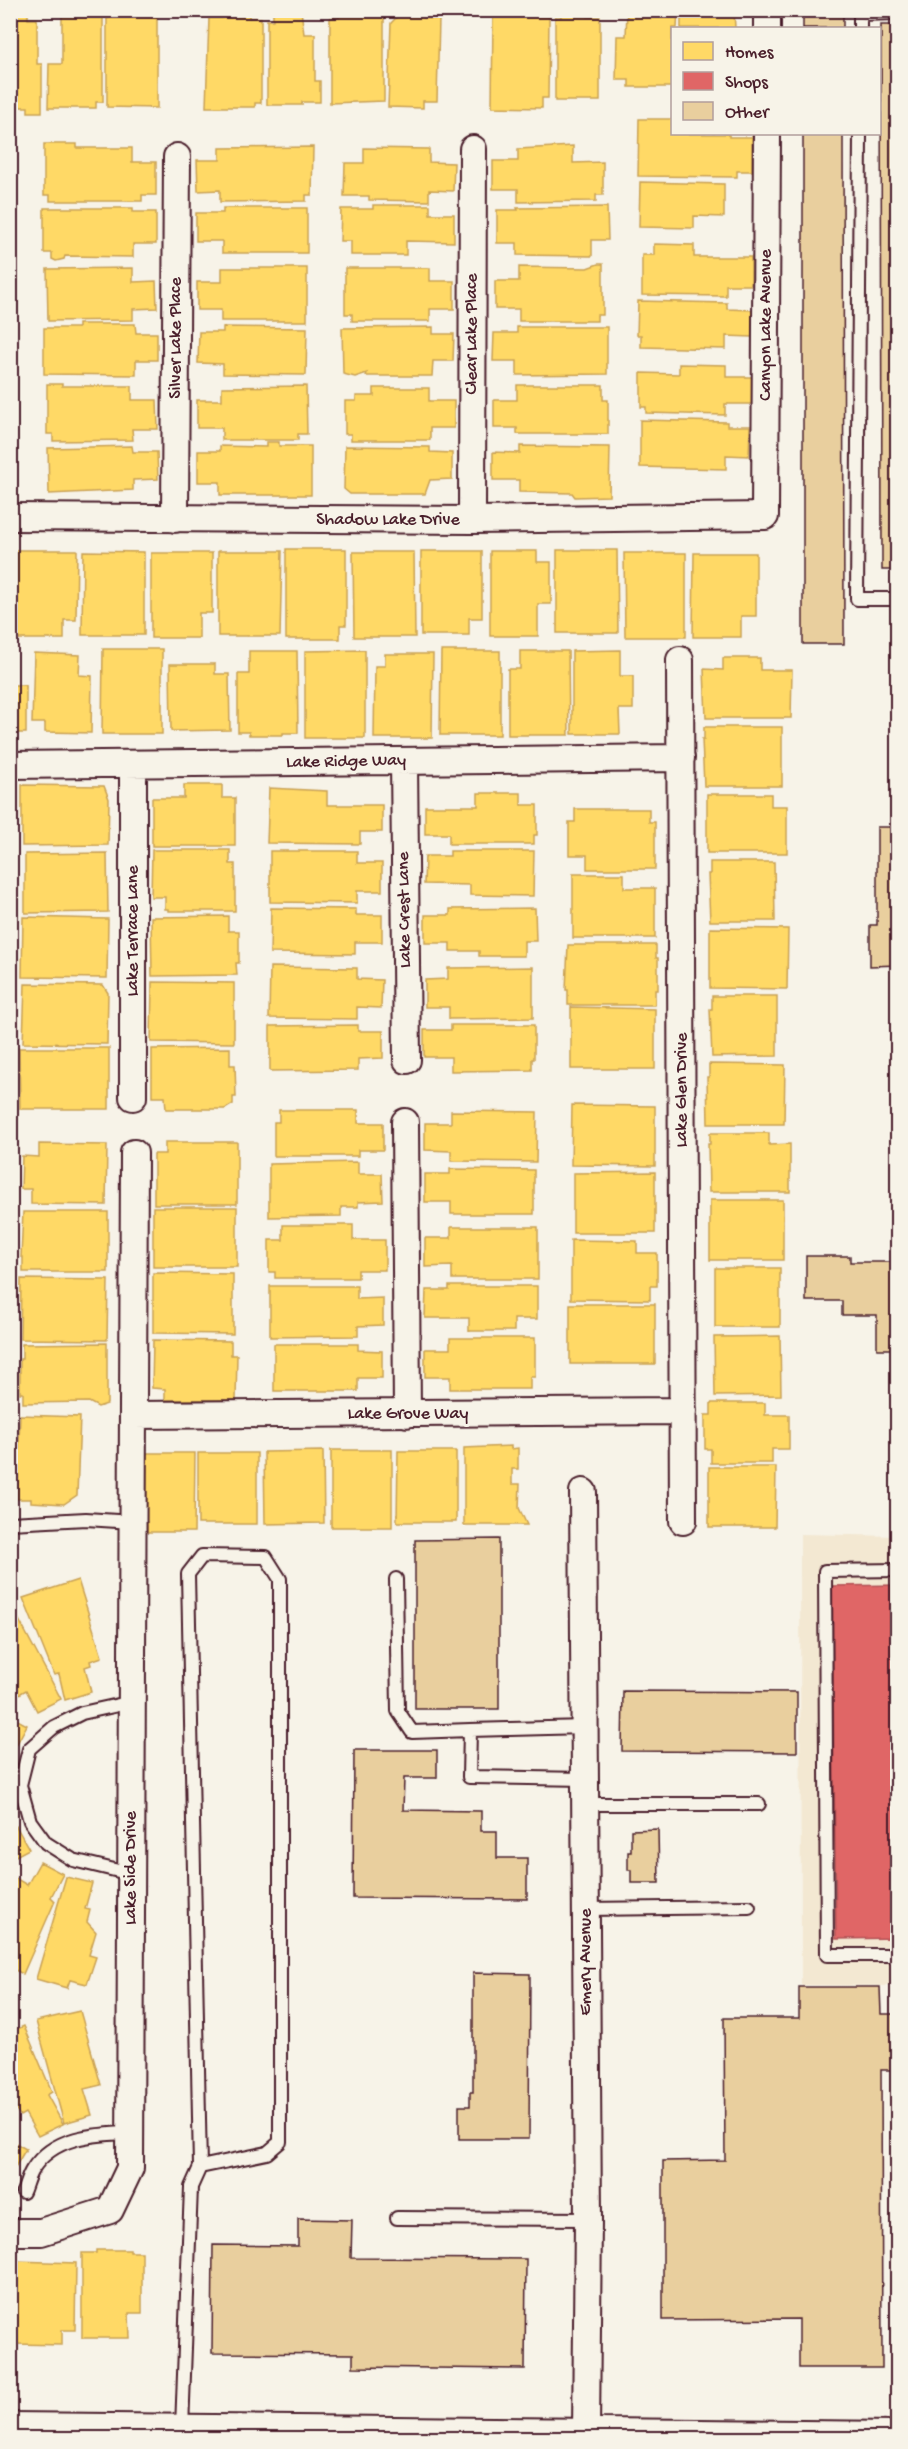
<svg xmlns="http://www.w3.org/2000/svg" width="908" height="2449" viewBox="0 0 908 2449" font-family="'Gochi Hand',sans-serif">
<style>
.built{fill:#f3e8d2}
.homes{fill:#ffd966;stroke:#c9a154;stroke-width:1.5}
.shops{fill:#e06666;stroke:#b35154;stroke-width:1.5}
.building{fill:#e9cf9e;stroke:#4a1f2b;stroke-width:1.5}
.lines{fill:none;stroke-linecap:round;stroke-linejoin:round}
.service-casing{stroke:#4a1f2b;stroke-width:16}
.minor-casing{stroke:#4a1f2b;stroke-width:30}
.service{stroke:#f7f3e8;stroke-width:12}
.minor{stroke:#f7f3e8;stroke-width:26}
.labels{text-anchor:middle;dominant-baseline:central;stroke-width:6;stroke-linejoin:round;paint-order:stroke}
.street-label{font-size:18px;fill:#4a1f2b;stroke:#f7f3e8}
</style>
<rect width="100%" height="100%" fill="#f7f3e8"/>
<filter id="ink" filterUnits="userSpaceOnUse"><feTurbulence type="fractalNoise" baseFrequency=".0167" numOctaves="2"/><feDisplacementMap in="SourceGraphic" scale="12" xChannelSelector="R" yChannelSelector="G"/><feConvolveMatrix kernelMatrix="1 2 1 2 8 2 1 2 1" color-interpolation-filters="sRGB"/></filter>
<g filter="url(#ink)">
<!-- built -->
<path class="built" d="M800 1534 897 1536V1986L801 1985Z"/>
<!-- homes -->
<path class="homes" d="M10 10H28V19H37V64H42V112H28V107H10Z
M62 10H103V102H96V108H48L49 64H62Z
M109 10H146V17H157V108L107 107V18H109Z
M222 10H249V18H261V103H255V107H206L209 18H222Z
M273 10H301L304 34H315V81H320V102H302V105H267V20H273Z
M339 10H384V101L330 103V18H339Z
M397 10H424V18L439 19 437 101H423V108L388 107 391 23 396 18Z
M509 10H538V17H549L548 98H542V108L492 107 493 17H509Z
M561 10H588V17H600V101H555V17H561Z
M627 10H678L677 28H672V87H629V80H616L617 36H626Z
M681 10H734L735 28H681Z
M639 119H672V134H729V137H752V171H737V177L638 176Z
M44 144H77V148H132V162H156V195H142V201H50V195H44Z
M573 146V163L603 162V195H596V201L518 202V189H493V161H518V149Z
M313 147 312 195H306V201L220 202V190L198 191 197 160H220V148Z
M364 148 429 149V162L454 163 453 191 429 190V201L369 200V196H344L345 163H364Z
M10 153 14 160V216H10Z
M640 182 724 184V217L694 216V228L639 227Z
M373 205H430V214H454V242L406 241V255H351V241H340L341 209H373Z
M607 207 608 240H592V256L517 255V243H497V210H518L517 208Z
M44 208H133V212H156V244H133V257L65 256 64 259 56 261 52 259V253H44Z
M223 208H307V253H222V241H196V213H223Z
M10 220 12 235H14V282H10Z
M654 244 694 245V257H751V285H726V296L642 295V255H654Z
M598 264H603V315H597V321H519V309H495V281H519V267L587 268Z
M133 268V282L156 281 157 308 133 309V320L48 321 47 269Z
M222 268H307V321H221V310H197V282H222Z
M345 268H430V281H454V309H430V321H352V314H345Z
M10 291H16L15 339H12V353Z
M638 301 727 303V309L753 310 752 337 726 336V349L641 347V335H637Z
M78 324H135L136 333H157V360H136V375L44 374V328H78Z
M223 327 307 328 306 375 223 374V364L198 363 199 332H223Z
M433 327V334H454L453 361H433L432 376H366L367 373 355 377 343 374 342 328Z
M517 327H607V374L517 375V361H493L494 333H517Z
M679 364 726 365V377H752V404H725V415L646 413V407H641V373L679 374Z
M47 384H62V386H132V400H157L158 429H132L133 440 53 441V434H47Z
M517 385H603V400H608V434H517V428H494V400H517Z
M306 386 307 434H298V440H222V428H197V400H222V387Z
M374 388H429V401H454V428H430V440H351V434H345V401H356V396H374Z
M640 420 727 422V426H750L749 456 726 455V469L640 467Z
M266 442H279V446H311V495H220V482H198V451H220V446L266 447Z
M132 446 133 452H157L158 479 133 480V490L49 494 48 448Z
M345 446 430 447V452L452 453V479L430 480 425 494H350L344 489Z
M520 446 610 447 609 496 575 497 572 493 519 492V480H493V452L520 453Z
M286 549H346V625H340V639H286Z
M15 550H77L76 620H64V639H14Z
M557 550H617L618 633H557Z
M83 551 144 552V635H82Z
M218 551H282L280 636H218Z
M421 551H482V618H469V635H421Z
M490 551H537V562H551V604H538V636H490Z
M353 552H414L415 637H354Z
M151 553H212V613H199V638H151Z
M624 553H686V637H625Z
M694 553H756V616H741V637H693Z
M103 649H162V734H102Z
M10 650 12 685H26V733H12V735Z
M365 650V738H305V651Z
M620 650V676H633V709H619L620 734H572V651Z
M249 651H297L298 733H283V735H249V732H238V674H249Z
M441 651H500V735H440Z
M520 651H568L569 735H508V669H520Z
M34 653 80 655 79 675 92 676 91 733 45 732V723H32Z
M385 654H433L432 738H374L375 666H385Z
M723 658H760V670H792L791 718H706L704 669 723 670Z
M170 664H215V674H229L230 730 171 731Z
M704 727H782V786H704L702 739H704Z
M22 785 104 786 109 799 108 845 22 846Z
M184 785H222V798H235V846H152V798H184Z
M269 788 327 791V805H382V832H360V844L267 843Z
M478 793H521V805H537V835H534V844H449V834H425V806H478Z
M707 794H771V806H787V853H707Z
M575 809H649V822H655V869H587V855H569V822H575Z
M152 850H230V864H235V911H168V909H165V897H151Z
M270 851H357V863H382V891H357V903L270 902Z
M450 851H534L533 896 470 895V885L424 884 425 856H450Z
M107 853 108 912 25 913V854Z
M710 862H774L775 921H710L708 874H710Z
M573 874H624V888H655V938H573Z
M271 908 356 909V915H382V942H355V954L270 953Z
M535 908 536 941H524V956H479V951H450V943H425V915H450V909Z
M228 916V931H239V963H236L237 975 152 976 151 917Z
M23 917 108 919 107 978 22 977Z
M710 928 788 929 787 989 710 988Z
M568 945H656V958H658V990H655V1005H568V990H566Z
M270 967 357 968V979L382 980 381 1008 357 1007V1019L269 1018Z
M533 967V1018L449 1019V1007H425V980L448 979V968Z
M152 982 234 983V1043L151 1042Z
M25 984 103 985 108 993 107 1044 23 1043Z
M712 996H777V1056L712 1057 710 1009H712Z
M571 1007 655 1009V1069H571Z
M358 1025V1031H383V1058L358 1059V1070L270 1071V1026Z
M451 1025H534V1059H532V1070L451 1071V1057H424V1030H451Z
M19 1048H109V1109H20Z
M230 1048V1065H235L236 1097H233V1104L225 1109H166L165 1097H152V1049Z
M709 1064 785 1065 784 1124H708L707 1077H709Z
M572 1105 655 1106V1166L571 1165Z
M279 1110H358V1123H383V1150H358V1156H274V1122H279Z
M451 1111 537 1112 536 1162 451 1161V1151L425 1150V1123H451Z
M710 1133H769V1145L790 1144V1192H709L708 1144H710Z
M165 1142H237V1204H154V1154H165Z
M39 1144 107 1145 106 1205 31 1204V1189H21L22 1156 39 1157Z
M358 1162V1174H382L383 1201 358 1202V1207H341V1216L269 1217V1164Z
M450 1169 534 1170V1214H451V1202H425V1174H450Z
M655 1172V1233H573V1173Z
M710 1200H783V1260H710Z
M153 1207H237V1267H153Z
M23 1212H108V1272H23V1257H21Z
M283 1225H353V1240H385V1270H358V1278H275V1272H269V1240H283Z
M451 1227H538V1279H452V1266L425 1267V1238H451Z
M571 1240 637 1241V1253H657V1286H650V1300L571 1299Z
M715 1268H780V1327H715Z
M153 1273 233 1274V1334L153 1333Z
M21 1279 108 1280 107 1340 20 1339Z
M270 1286H357V1299L383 1298V1325L358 1326V1336L270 1337Z
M449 1286H537V1319H514V1331H469V1318H425L426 1290H449Z
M570 1304H655V1364H570Z
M780 1336 781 1395 715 1396 714 1337Z
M450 1338H535V1377H530V1389H450V1377H425V1349H450Z
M153 1340 231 1341V1355H237L236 1400H165V1389L152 1388Z
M107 1343V1404L98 1407 89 1402 23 1403V1393H20V1359H22V1344Z
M274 1344H358V1350L382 1351V1378H358V1391H274Z
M711 1403H765V1415H789V1449H772V1463H711V1449H705V1415H711Z
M20 1415 80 1417 77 1495 64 1504 31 1502V1499H17Z
M10 1432 16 1433 13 1499H10Z
M511 1446V1449L518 1448V1469H512V1484H520L519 1508 527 1525H464V1448Z
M331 1450H392V1527H331Z
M323 1451 324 1523 265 1524 264 1452Z
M398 1451H456V1522H397Z
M135 1453H195L194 1532H147V1522H135Z
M198 1453H257V1524H198Z
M709 1467H776L775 1527H709Z
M78 1580 102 1657 90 1661 91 1665 85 1667 91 1692 65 1700 59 1674 54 1675 23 1598Z
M10 1603 61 1699 37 1711 26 1690 14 1697 10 1693Z
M10 1716 27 1725 14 1749 10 1747Z
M16 1826 29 1849 10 1859V1829Z
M40 1862 63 1874 51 1897 55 1901 23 1974 13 1969 12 1972 10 1883 15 1878 27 1885Z
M66 1877 92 1883 85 1909 90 1910 87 1922 96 1932 89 1955 96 1957 87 1984 70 1980 67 1988 36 1979Z
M80 2011 101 2085 84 2089 92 2115 64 2123 36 2021Z
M24 2026 52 2092 47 2095 63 2124 38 2136 25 2113 20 2116 10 2099V2027L13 2031Z
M10 2140 26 2149 12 2172 10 2171Z
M96 2250H130V2252H142V2313H129L130 2338H82V2253H96Z
M16 2261 76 2263 75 2330H62V2345L15 2344Z"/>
<!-- shops -->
<path class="shops" d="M898 1585V1938L836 1939 832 1586Z"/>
<!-- building -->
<path class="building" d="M803 10H843V28H803Z
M881 25H898V570H882Z
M803 134H843L844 644H803Z
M877 827H898V965L870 966V925H877Z
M806 1256H850V1262H898V1349H877V1315H842V1301H806Z
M499 1539V1709H415V1540Z
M623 1691 797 1692V1752L622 1751Z
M354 1750H437V1778H404L403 1810 481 1811V1831H497V1858H527V1899L353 1898Z
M658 1829 659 1883H631V1870H628V1852H631V1830Z
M473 1973 530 1974 529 2139H459V2106H470V2092H473Z
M799 1987H880L881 2014H894V2070H881L882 2368H799V2319L663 2320V2161L725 2160 724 2018H799Z
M298 2219 352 2220 351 2258 526 2259 525 2369 353 2367V2354L212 2353 213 2245 298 2246Z"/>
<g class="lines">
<!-- service casing -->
<g class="service-casing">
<path id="service" d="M860 28V14L898 13
M860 134 857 599H898
M10 1523 86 1519 133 1522
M898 1570 825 1571 827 1955H898
M396 1579 398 1711 412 1732 470 1730
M585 1727 470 1730 469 1777 585 1779
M585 1804H759
M131 1874 73 1860 46 1843 30 1821 20 1785 29 1749 54 1727 82 1713 132 1702
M586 1909 749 1907
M23 2192C26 2185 28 2176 32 2170 53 2136 94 2134 130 2133
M397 2218 588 2219
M182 2428 191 2187 200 2167 267 2153 280 2142V1579L266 1557 202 1556 188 1574 200 2167"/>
</g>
<!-- minor casing -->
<g class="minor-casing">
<path id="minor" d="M767 28V10
M10 517 472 520 765 516 767 134
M175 519 177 157
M472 520 473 149
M680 660 683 1521
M404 761 407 1060
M133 764V1097
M10 765 681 758
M405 1122 407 1414
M133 1415 683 1411
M583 1492 588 2219 586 2432
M10 2232H41L110 2210 130 2168 134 1153
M10 2426 898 2435"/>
</g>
<!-- service -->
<use href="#service" class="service"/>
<!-- minor -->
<use href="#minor" class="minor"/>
</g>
</g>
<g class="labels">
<!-- street labels -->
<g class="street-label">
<text transform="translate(766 325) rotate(-90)">Canyon Lake Avenue</text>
<text transform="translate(472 334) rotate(-90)">Clear Lake Place</text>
<text transform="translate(176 338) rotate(-90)">Silver Lake Place</text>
<text x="388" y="520">Shadow Lake Drive</text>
<text transform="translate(346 762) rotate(-1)">Lake Ridge Way</text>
<text transform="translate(405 910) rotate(-91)">Lake Crest Lane</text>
<text transform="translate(133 931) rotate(-90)">Lake Terrace Lane</text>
<text transform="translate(682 1090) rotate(-90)">Lake Glen Drive</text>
<text x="408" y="1414">Lake Grove Way</text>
<text transform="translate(131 1868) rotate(-90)">Lake Side Drive</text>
<text transform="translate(586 1962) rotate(-90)">Emery Avenue</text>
</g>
</g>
<!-- margin -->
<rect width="908" height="2449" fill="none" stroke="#f7f3e8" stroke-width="36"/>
<rect x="18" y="18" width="872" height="2413" fill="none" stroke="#4a1f2b" stroke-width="2" filter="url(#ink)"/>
<!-- legend -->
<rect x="671" y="27" width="210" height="108" fill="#f7f3e8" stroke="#b29e9c" stroke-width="1.5"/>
<rect x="683" y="42" width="30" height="18" fill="#ffd966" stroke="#b29e9c" stroke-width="1.5"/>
<text x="725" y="57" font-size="18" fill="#4a1f2b">Homes</text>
<rect x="683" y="72" width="30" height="18" fill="#e06666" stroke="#b29e9c" stroke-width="1.5"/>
<text x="725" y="87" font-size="18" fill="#4a1f2b">Shops</text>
<rect x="683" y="102" width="30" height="18" fill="#e9cf9e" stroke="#b29e9c" stroke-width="1.5"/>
<text x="725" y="117" font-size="18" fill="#4a1f2b">Other</text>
</svg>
